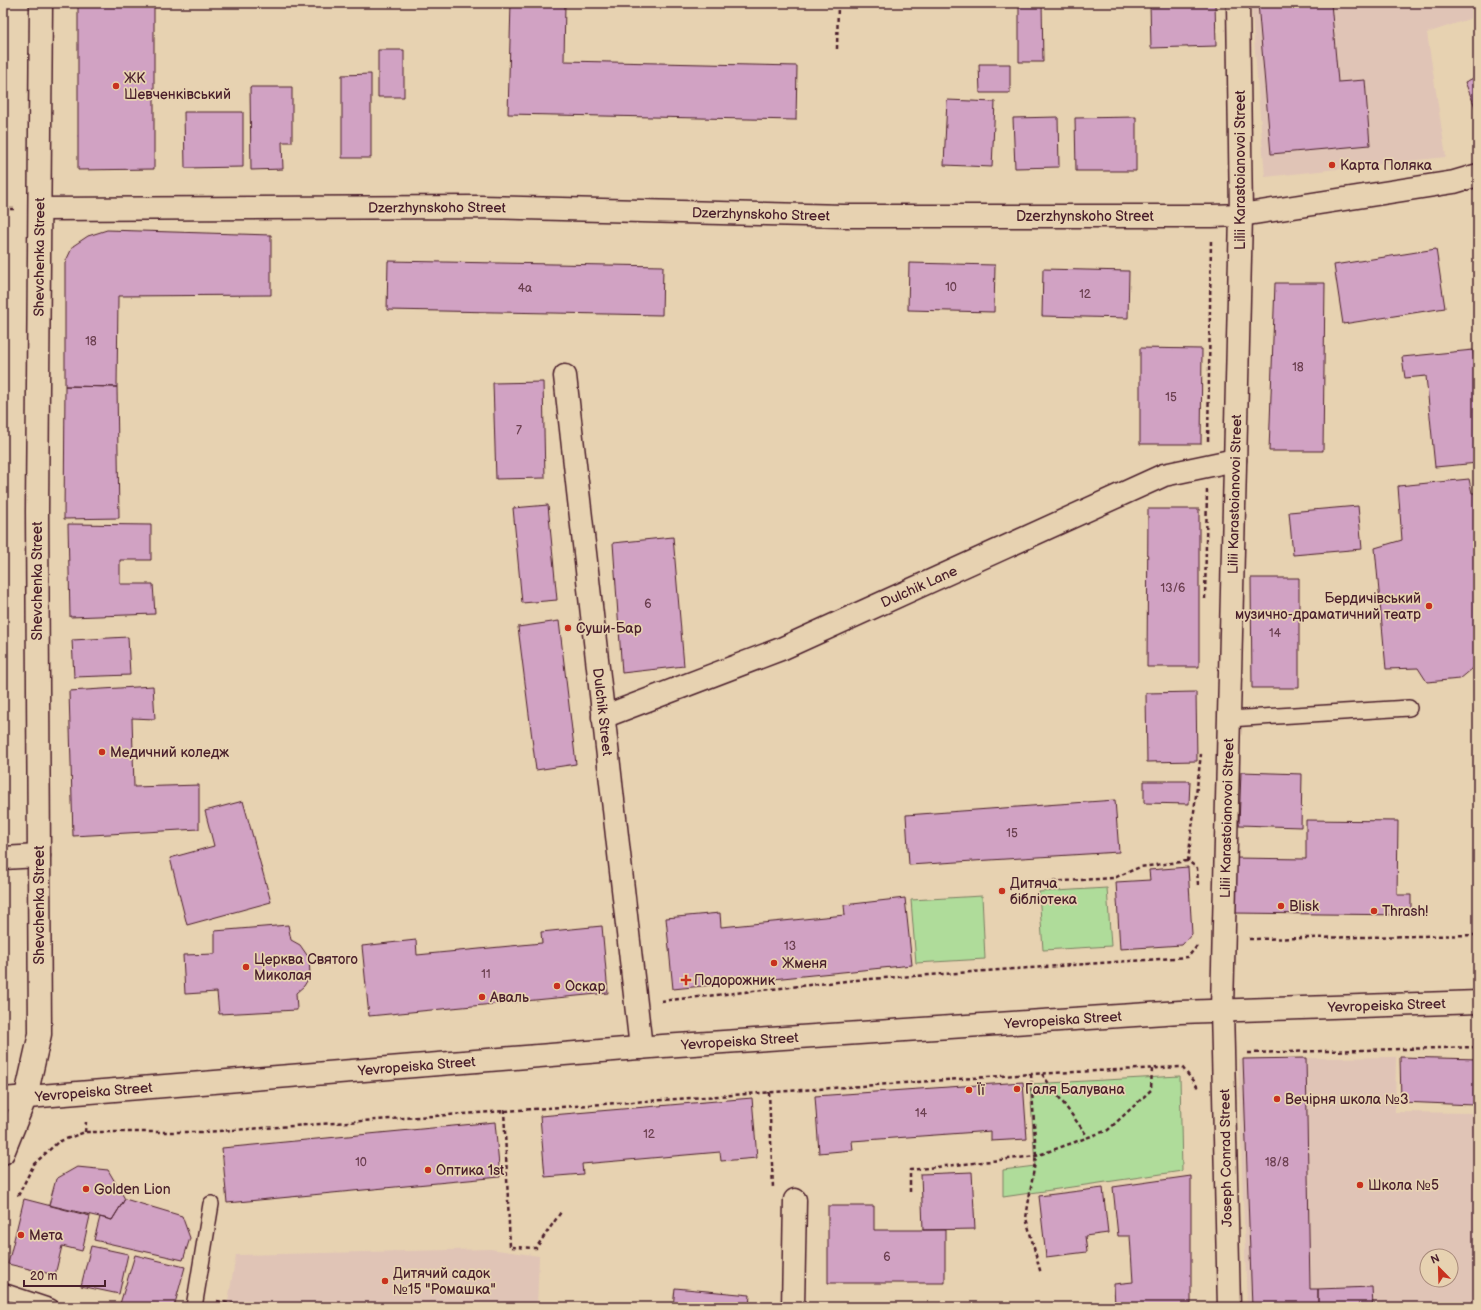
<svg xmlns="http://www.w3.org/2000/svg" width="1481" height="1310" viewBox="0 0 1481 1310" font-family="'Balsamiq Sans',sans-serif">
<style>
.built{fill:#e0c4b6;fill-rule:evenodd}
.green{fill:#afdc9a;stroke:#7c7e62}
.building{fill:#d1a2c3;stroke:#4a1f2b}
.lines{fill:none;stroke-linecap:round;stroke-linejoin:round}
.lane-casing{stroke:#4a1f2b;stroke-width:18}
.street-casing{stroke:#4a1f2b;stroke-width:25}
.secondary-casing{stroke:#4a1f2b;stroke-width:25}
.path{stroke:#4a1f2b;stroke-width:2.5;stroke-dasharray:4 3;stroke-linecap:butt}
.lane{stroke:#e7d2b1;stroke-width:15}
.street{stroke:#e7d2b1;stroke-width:22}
.secondary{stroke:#e7d2b1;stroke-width:22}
.poi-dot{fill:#c8321e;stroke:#e7d2b1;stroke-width:1.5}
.labels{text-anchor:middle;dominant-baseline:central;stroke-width:3.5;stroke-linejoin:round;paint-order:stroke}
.number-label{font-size:12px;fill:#6c4051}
.poi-label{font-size:14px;fill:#4a1f2b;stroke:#e7d2b1;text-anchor:start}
.street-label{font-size:14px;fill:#4a1f2b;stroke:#e7d2b1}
</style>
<rect width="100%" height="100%" fill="#e7d2b1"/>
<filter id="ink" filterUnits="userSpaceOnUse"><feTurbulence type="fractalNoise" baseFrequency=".025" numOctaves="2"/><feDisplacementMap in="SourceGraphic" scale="8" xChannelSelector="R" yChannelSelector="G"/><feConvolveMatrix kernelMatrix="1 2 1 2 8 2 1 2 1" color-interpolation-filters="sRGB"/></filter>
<g filter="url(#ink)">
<!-- built -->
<path class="built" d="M1251 3H1478V16L1427 33 1446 157 1265 177Z
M1396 1057 1395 1112 1478 1113V1307H1247L1238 1059ZM1427 1256H1451V1280H1427Z
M490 1249 539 1256 537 1307H227L236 1255Z"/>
<!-- green -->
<path class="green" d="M1107 888 1111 946 1043 950 1039 892Z
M982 896 985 959 916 963 911 900Z
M1180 1076 1182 1171 1003 1197V1170L1035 1166 1030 1084Z"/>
<!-- building -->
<path class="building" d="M78 3H154V169L78 170Z
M511 3H565L564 61 797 66 796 120 508 114Z
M1019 3H1042L1043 62H1019Z
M1150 3H1215L1216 46 1151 48Z
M1258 3H1331L1338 82 1365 80 1370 145 1271 154Z
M378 50H404V97H378Z
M979 64H1010V93H980Z
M371 74V158H342V75Z
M1478 76V114L1465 82Z
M250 87H292V142H282L283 169 251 170Z
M947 100 995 102 992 167 944 165Z
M184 112H243V167L185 168Z
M1058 117 1059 167 1015 168 1013 118Z
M1136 117V171H1076L1075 118Z
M107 230 271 235V295L118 296 117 387 65 386V263L73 246 88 236Z
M1436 249 1445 308 1343 324 1334 265Z
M388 261 663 266 662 315 387 310Z
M909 263 995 265 994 312 908 310Z
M1043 269 1129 271 1128 318 1042 316Z
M1275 283H1325L1323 451H1269Z
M1140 348 1202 349 1201 444H1140Z
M1473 350 1478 399V463L1435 467 1426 376 1405 378 1402 357Z
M543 382 545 478 496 479 493 383Z
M65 386 117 387 119 518 64 519Z
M1469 479 1472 493H1478V664L1460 679 1427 682 1418 668 1386 669 1375 548 1402 540 1398 486Z
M548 505 557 600 522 603 513 508Z
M1358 506 1362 549 1293 555 1289 512Z
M1148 509H1199V667H1147Z
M68 524 151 525V560H120V584H153L155 614 70 617Z
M673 537 684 666 622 673 613 543Z
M1251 578H1299V688H1252Z
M559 621 576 764 536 770 518 627Z
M128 637 130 675 74 677 72 640Z
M153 686 155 719 132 718 134 787 199 785V829L73 836 69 691Z
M1196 692 1197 761 1147 762 1146 693Z
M1241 772 1302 774 1301 827 1239 825Z
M1144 781H1190L1189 804 1144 803Z
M1115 800 1119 852 909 865 906 815Z
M243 801 271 902 187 925 170 858 214 846 205 811Z
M1306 820 1398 821 1397 895H1411V915L1233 913 1234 858 1306 859Z
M1188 867 1192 934 1182 945 1120 949 1116 882 1150 880 1149 870Z
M905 898 912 965 673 989 666 918 720 913 721 927 845 915 844 905Z
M288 925 291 940 300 945 309 958 310 976 304 986 296 993 297 1010 219 1014 217 992 185 994 183 955 215 954V931Z
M602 926 608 993 369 1016 362 946 416 940 417 955 542 943 541 932Z
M1400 1057 1478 1059V1088H1474V1105L1401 1102Z
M1306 1058 1310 1289H1318V1307H1252L1243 1059Z
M1023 1082 1027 1139 991 1141V1131L852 1141 853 1150 819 1153 815 1096Z
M752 1098 757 1158 721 1161 720 1152 582 1164 583 1174 545 1177 540 1116Z
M495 1122 500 1177 227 1203 222 1148Z
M77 1167 108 1170 125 1199 112 1220 49 1205 56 1179Z
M972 1172 975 1229 923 1230 921 1174Z
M1191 1176V1307H1115L1114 1284 1133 1282 1130 1236H1118L1113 1187Z
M1103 1188 1108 1233 1085 1236 1087 1252 1046 1257 1039 1196Z
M24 1199 90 1216 82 1251 62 1246 55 1275 8 1264Z
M125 1199 182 1216 190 1238 183 1260 94 1240 100 1217 112 1220Z
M828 1206H874V1230H945V1283H828Z
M91 1246 128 1254 119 1294 81 1286Z
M135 1255 185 1267 174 1307H119Z
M1372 1287 1373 1307H1318V1289Z
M675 1288 750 1295 749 1307H673Z
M3 1302 20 1307H3Z"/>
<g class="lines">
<!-- lane casing -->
<g class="lane-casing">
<path id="lane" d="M1229 719 1409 708
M3 1291 51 1307
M194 1307 211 1204"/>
</g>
<!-- street casing -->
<g class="street-casing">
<g id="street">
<path id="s1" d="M40 209 481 207 843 216H1212L1241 215 1454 182 1478 175"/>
<path id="s2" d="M565 376 641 1048"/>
<path id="s3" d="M603 717 781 649 1164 475 1235 460"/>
<path d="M3 858 39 856"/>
<path id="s4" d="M3 1153 26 1096 40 1034 37 512 41 3"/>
<path d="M793 1307 795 1200"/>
<path id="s5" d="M1229 1307 1222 1009 1241 215 1238 3"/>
</g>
</g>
<!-- secondary casing -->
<g class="secondary-casing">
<g id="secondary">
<path id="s6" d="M3 1099 663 1046 1180 1012 1478 1002"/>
</g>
</g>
<!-- path -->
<path class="path" d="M837 49 838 3
M3 209H14
M1208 441 1211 240
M1205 599 1207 490
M1032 883 1114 878 1140 867 1188 861
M1198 885 1197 868 1188 861 1201 754
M1249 939 1478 935
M661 1001 856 980 1188 957 1197 946
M1248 1053 1478 1047
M1031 1074 1036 1156 1026 1218 1041 1274
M1042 1074 1088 1137
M769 1092 773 1188
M504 1109 510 1247 536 1248 561 1212
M85 1132 86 1122
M910 1192V1170L1036 1156 1108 1130 1151 1090 1152 1068
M18 1196 34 1164 58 1142 85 1132H206L1031 1074 1182 1067 1197 1086V1089
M217 1301 252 1307"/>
<!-- lane -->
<use href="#lane" class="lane"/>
<!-- street -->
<use href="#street" class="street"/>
<!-- secondary -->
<use href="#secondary" class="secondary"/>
</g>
</g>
<!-- markers -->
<g class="poi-dot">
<circle cx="116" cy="86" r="4"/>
<circle cx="1332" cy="165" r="4"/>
<circle cx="1429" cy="606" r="4"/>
<circle cx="568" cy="628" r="4"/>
<circle cx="102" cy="752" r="4"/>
<circle cx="1002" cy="891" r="4"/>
<circle cx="1281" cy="906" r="4"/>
<circle cx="1374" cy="911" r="4"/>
<circle cx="774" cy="963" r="4"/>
<circle cx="246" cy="967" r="4"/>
<path d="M684 974h4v4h4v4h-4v4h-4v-4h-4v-4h4z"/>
<circle cx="557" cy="986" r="4"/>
<circle cx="482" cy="997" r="4"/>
<circle cx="1017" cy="1089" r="4"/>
<circle cx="969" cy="1090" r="4"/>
<circle cx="1277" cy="1099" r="4"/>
<circle cx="428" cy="1170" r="4"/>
<circle cx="1360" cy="1185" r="4"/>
<circle cx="86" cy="1189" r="4"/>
<circle cx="21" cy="1235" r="4"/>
<circle cx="385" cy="1281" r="4"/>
</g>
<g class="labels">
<!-- number labels -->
<g class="number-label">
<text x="951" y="287">10</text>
<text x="525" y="288">4а</text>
<text x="1085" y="294">12</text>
<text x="91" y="341">18</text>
<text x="1298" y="367">18</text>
<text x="1171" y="397">15</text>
<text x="519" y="430">7</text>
<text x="1173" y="588">13/6</text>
<text x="648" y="604">6</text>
<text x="1275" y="633">14</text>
<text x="1012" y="833">15</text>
<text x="790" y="946">13</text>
<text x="486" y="974">11</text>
<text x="921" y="1113">14</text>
<text x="649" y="1134">12</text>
<text x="361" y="1162">10</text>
<text x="1277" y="1162">18/8</text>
<text x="887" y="1257">6</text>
</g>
<!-- poi labels -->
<g class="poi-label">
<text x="124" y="78">ЖК<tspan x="124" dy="16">Шевченківський</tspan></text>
<text x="1340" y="165">Карта Поляка</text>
<text x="1421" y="598" text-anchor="end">Бердичівський<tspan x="1421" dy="16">музично-драматичний театр</tspan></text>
<text x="576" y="628">Суши-Бар</text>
<text x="110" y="752">Медичний коледж</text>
<text x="1010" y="883">Дитяча<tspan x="1010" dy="16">бібліотека</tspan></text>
<text x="1289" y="906">Blisk</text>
<text x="1382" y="911">Thrash!</text>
<text x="254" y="959">Церква Святого<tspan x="254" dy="16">Миколая</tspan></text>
<text x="782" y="963">Жменя</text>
<text x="694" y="980">Подорожник</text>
<text x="565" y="986">Оскар</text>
<text x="490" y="997">Аваль</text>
<text x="1025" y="1089">Галя Балувана</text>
<text x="977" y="1090">Її</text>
<text x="1285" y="1099">Вечірня школа №3</text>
<text x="436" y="1170">Оптика 1st</text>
<text x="1368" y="1185">Школа №5</text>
<text x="94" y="1189">Golden Lion</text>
<text x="29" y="1235">Мета</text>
<text x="393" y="1273">Дитячий садок<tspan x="393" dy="16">№15 "Ромашка"</tspan></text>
</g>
<!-- street labels -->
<g class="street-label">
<text transform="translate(1240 170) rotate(-90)">Lilii Karastoianovoi Street</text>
<text stroke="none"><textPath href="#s1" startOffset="397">Dzerzhynskoho Street</textPath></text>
<text stroke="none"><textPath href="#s1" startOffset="721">Dzerzhynskoho Street</textPath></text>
<text stroke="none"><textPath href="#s1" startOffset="1045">Dzerzhynskoho Street</textPath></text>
<text stroke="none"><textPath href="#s4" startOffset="902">Shevchenka Street</textPath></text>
<text stroke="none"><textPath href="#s5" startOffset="813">Lilii Karastoianovoi Street</textPath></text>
<text transform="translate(37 581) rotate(-90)">Shevchenka Street</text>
<text stroke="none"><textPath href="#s3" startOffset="342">Dulchik Lane</textPath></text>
<text stroke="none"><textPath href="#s2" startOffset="338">Dulchik Street</textPath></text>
<text stroke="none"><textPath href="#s5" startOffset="489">Lilii Karastoianovoi Street</textPath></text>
<text transform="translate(39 905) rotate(-90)">Shevchenka Street</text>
<text stroke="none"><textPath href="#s6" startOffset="1387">Yevropeiska Street</textPath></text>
<text stroke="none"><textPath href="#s6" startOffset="1063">Yevropeiska Street</textPath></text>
<text stroke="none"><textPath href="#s6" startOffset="739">Yevropeiska Street</textPath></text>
<text stroke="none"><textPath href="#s6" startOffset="415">Yevropeiska Street</textPath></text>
<text stroke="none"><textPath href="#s6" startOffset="91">Yevropeiska Street</textPath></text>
<text transform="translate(1226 1158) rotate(-91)">Joseph Conrad Street</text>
</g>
</g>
<!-- margin -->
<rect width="1481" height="1310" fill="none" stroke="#e7d2b1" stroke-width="16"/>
<rect x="8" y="8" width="1465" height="1294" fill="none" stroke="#4a1f2b" stroke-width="1.5" filter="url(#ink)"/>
<!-- north arrow -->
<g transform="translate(1439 1268) rotate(337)"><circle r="19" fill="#e7d2b1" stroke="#a88a7b"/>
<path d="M0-3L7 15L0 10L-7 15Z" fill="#c8321e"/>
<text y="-6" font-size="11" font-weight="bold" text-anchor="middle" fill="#4a1f2b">N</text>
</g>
<!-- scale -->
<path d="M24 1280v6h81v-6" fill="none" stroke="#4a1f2b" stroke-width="2"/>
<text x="30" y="1280" font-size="12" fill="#4a1f2b" stroke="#e7d2b1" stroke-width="3" paint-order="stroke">20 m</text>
</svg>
